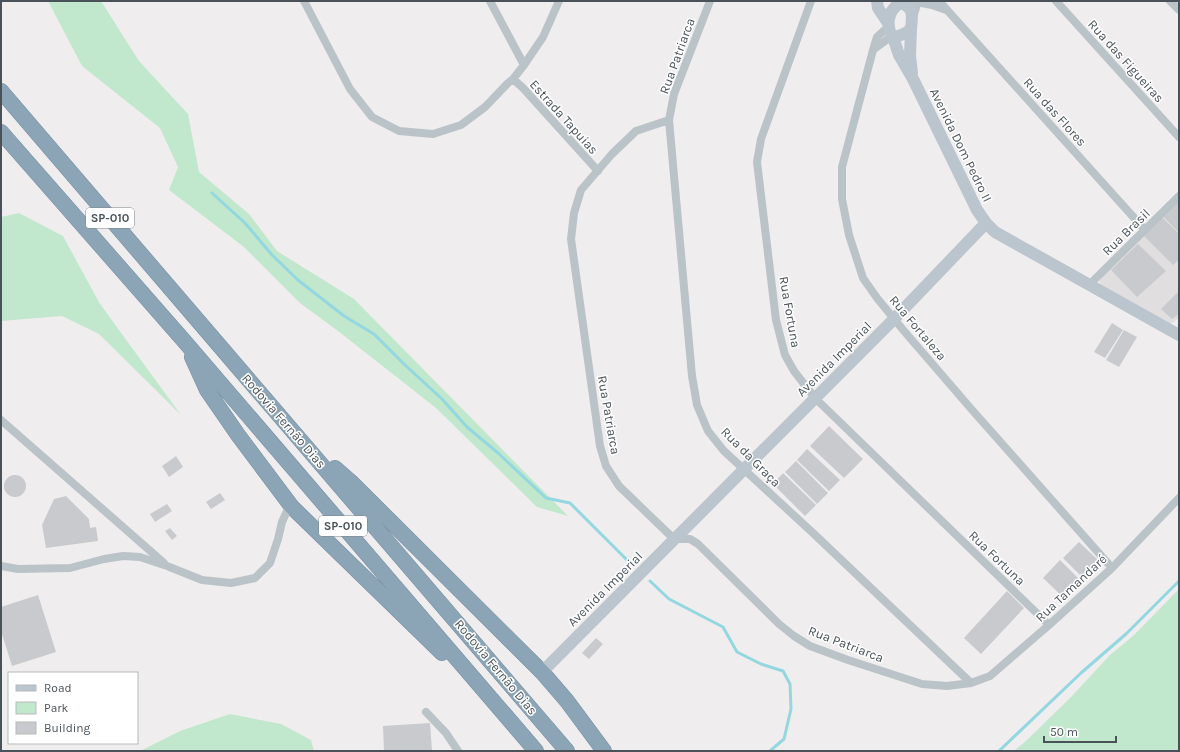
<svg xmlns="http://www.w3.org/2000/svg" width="1180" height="752" viewBox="0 0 1180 752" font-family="Karla,sans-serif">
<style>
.education{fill:#e0dedf}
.green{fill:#c1e8cc}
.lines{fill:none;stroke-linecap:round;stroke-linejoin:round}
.stream{stroke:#93d7e0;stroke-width:3}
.building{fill:#c8cace}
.motorway-casing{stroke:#768fa2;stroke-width:16}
.minor{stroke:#bac3c8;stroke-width:8}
.tertiary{stroke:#bac3c8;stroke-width:10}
.secondary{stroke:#bbc5cd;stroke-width:12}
.motorway{stroke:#8ba4b6;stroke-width:15}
.labels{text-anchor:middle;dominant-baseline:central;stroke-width:3;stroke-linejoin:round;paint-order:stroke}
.shield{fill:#fff;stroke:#7f868a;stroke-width:1}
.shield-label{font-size:12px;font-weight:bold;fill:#485258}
.street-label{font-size:13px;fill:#485258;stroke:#fff}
</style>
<rect width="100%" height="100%" fill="#f0edee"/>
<!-- education -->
<path class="education" d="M1179 199V318L1172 323H1164L1101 285 1099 281V278Z"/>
<!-- green -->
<path class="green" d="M48 1H101L139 61 188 114 199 172 249 214 277 251 354 299 568 516 537 507 436 408 338 331 300 303 244 247 169 190 178 167 160 128 82 66Z
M19 213 63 236 100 304 181 415 99 334 62 316 1 321V217Z
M1179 589V751H1014L1028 739 1071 697 1110 655 1134 635Z
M230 714 281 724 311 740 314 751H140L180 731Z"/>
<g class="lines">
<!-- stream -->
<path class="stream" d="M212 193 245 223 272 255 298 280 344 316 374 334 405 365 442 399 467 427 498 453 546 498 570 503 630 563
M650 581 669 599 723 627 737 652 761 664 783 671 790 684 791 709 784 739 770 751
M999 751 1081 673 1126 634 1179 581"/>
</g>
<!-- building -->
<path class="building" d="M1179 200V233L1162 215Z
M1162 217 1179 234V260L1173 265 1143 235Z
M1138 244 1166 271 1137 297 1111 270Z
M1179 291V314L1172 319 1161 309Z
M1112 323 1123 330 1105 358 1094 352Z
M1124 330 1137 337 1119 367 1106 360Z
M829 426 863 459 844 478 810 446Z
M807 449 840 480 829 491 797 460Z
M176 456 183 467 169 477 162 466Z
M796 461 828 493 817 504 785 472Z
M783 473 816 505 805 516 773 484Z
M4 486a11 11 0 1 1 22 0a11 11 0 1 1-22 0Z
M220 493 225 500 211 509 206 502Z
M66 496 89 519 90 528 96 527 98 541 46 548 42 525 54 499Z
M167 504 172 511 155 522 150 514Z
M170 528 177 536 172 540 165 531Z
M1079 542 1098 560 1082 577 1063 558Z
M1060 560 1079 579 1063 597 1043 578Z
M1007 591 1024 608 981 654 964 638Z
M38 595 56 652 12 666 1 631V607Z
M596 638 603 644 589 659 582 653Z
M430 723 432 751H384L383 726Z"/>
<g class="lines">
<!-- motorway casing -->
<g class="motorway-casing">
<path id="motorway" d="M1 91 567 751
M1 132 185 342 536 751
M192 357 207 390 238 435 292 507 442 653
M335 468 351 482 542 672 567 701 604 751"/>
</g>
<!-- minor -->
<path class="minor" d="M304 1 350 89 372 117 399 131 433 134 461 125 485 107 508 83 513 79 524 65 543 37 559 1
M490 1 524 65
M710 1 674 94 669 120 636 131 612 154 581 190 574 213 571 239 600 446 606 466 619 486 674 539H690L698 544 779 624 794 636 810 646 848 660 922 684 947 686 971 683 990 676 1049 625 1112 568 1179 498
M811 1 761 139 757 162 776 320 785 355 794 371 815 398 1049 625
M939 1 1145 230
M1056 1 1179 137
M1170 1 1179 10
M917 2 932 5 946 10
M888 27 877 37 873 50 842 167V199L849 235 863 278 877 298 904 331 973 411 1112 568
M874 49 892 36
M513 79 523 88 598 171
M669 120 692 376 697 405 708 431 724 451 813 533 971 683
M1090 284 1179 196
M1 420 164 563
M1 566 18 569 70 568 104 559 123 556 140 557 167 566 202 580 231 583 255 578 270 563 278 539 282 522 287 511 292 507
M426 712 446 733 458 751"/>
<!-- tertiary -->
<path class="tertiary" d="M913 14 917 1"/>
<!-- secondary -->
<path class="secondary" d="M877 1 878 8 888 23
M901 3C915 8 912 16 911 29 905 34 901 36 893 37 885 26 888 9 901 3Z
M911 29 910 56 912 73
M893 37 899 55 913 79 977 210 986 223
M542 672 894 319 986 223 995 232 1179 335"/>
<!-- motorway -->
<use href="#motorway" class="motorway"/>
</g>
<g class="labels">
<!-- shield labels -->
<g class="shield">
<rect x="86" y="208" width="48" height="20" rx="3"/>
<rect x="319" y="516" width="48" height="20" rx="3"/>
</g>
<g class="shield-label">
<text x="110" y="218">SP-010</text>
<text x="343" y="526">SP-010</text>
</g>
<!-- street labels -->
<g class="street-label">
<text transform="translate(677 56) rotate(-70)">Rua Patriarca</text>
<text transform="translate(1126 61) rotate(48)">Rua das Figueiras</text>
<text transform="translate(1055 112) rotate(48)">Rua das Flores</text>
<text transform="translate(564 117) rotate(48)">Estrada Tapuias</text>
<text transform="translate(961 145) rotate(64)">Avenida Dom Pedro II</text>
<text transform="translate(1126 232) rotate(-44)">Rua Brasil</text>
<text transform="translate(790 312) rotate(80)">Rua Fortuna</text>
<text transform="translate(918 328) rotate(50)">Rua Fortaleza</text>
<text transform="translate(834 359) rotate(-45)">Avenida Imperial</text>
<text transform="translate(609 415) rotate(80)">Rua Patriarca</text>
<text transform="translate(284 421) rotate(49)">Rodovia Fernão Dias</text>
<text transform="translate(751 457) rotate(45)">Rua da Graça</text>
<text transform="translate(997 558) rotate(44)">Rua Fortuna</text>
<text transform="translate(1071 588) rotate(-43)">Rua Tamandaré</text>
<text transform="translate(605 589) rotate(-45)">Avenida Imperial</text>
<text transform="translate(846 644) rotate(21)">Rua Patriarca</text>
<text transform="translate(496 667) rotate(50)">Rodovia Fernão Dias</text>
</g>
</g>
<!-- border -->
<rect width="1180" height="752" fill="none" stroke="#485258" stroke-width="4"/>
<!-- legend -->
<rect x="8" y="672" width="130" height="72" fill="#ffffff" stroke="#b6babc"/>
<rect x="16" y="685" width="20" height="6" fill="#bbc5cd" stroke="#b6babc"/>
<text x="44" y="692" font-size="12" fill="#485258">Road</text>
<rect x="16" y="702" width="20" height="12" fill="#c1e8cc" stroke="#b6babc"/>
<text x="44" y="712" font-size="12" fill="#485258">Park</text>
<rect x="16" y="722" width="20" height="12" fill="#c8cace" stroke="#b6babc"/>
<text x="44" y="732" font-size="12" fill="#485258">Building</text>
<!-- scale -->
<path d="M1044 736v6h72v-6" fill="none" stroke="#485258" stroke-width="2"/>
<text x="1050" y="736" font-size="12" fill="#485258" stroke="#ffffff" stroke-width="3" paint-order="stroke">50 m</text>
</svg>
